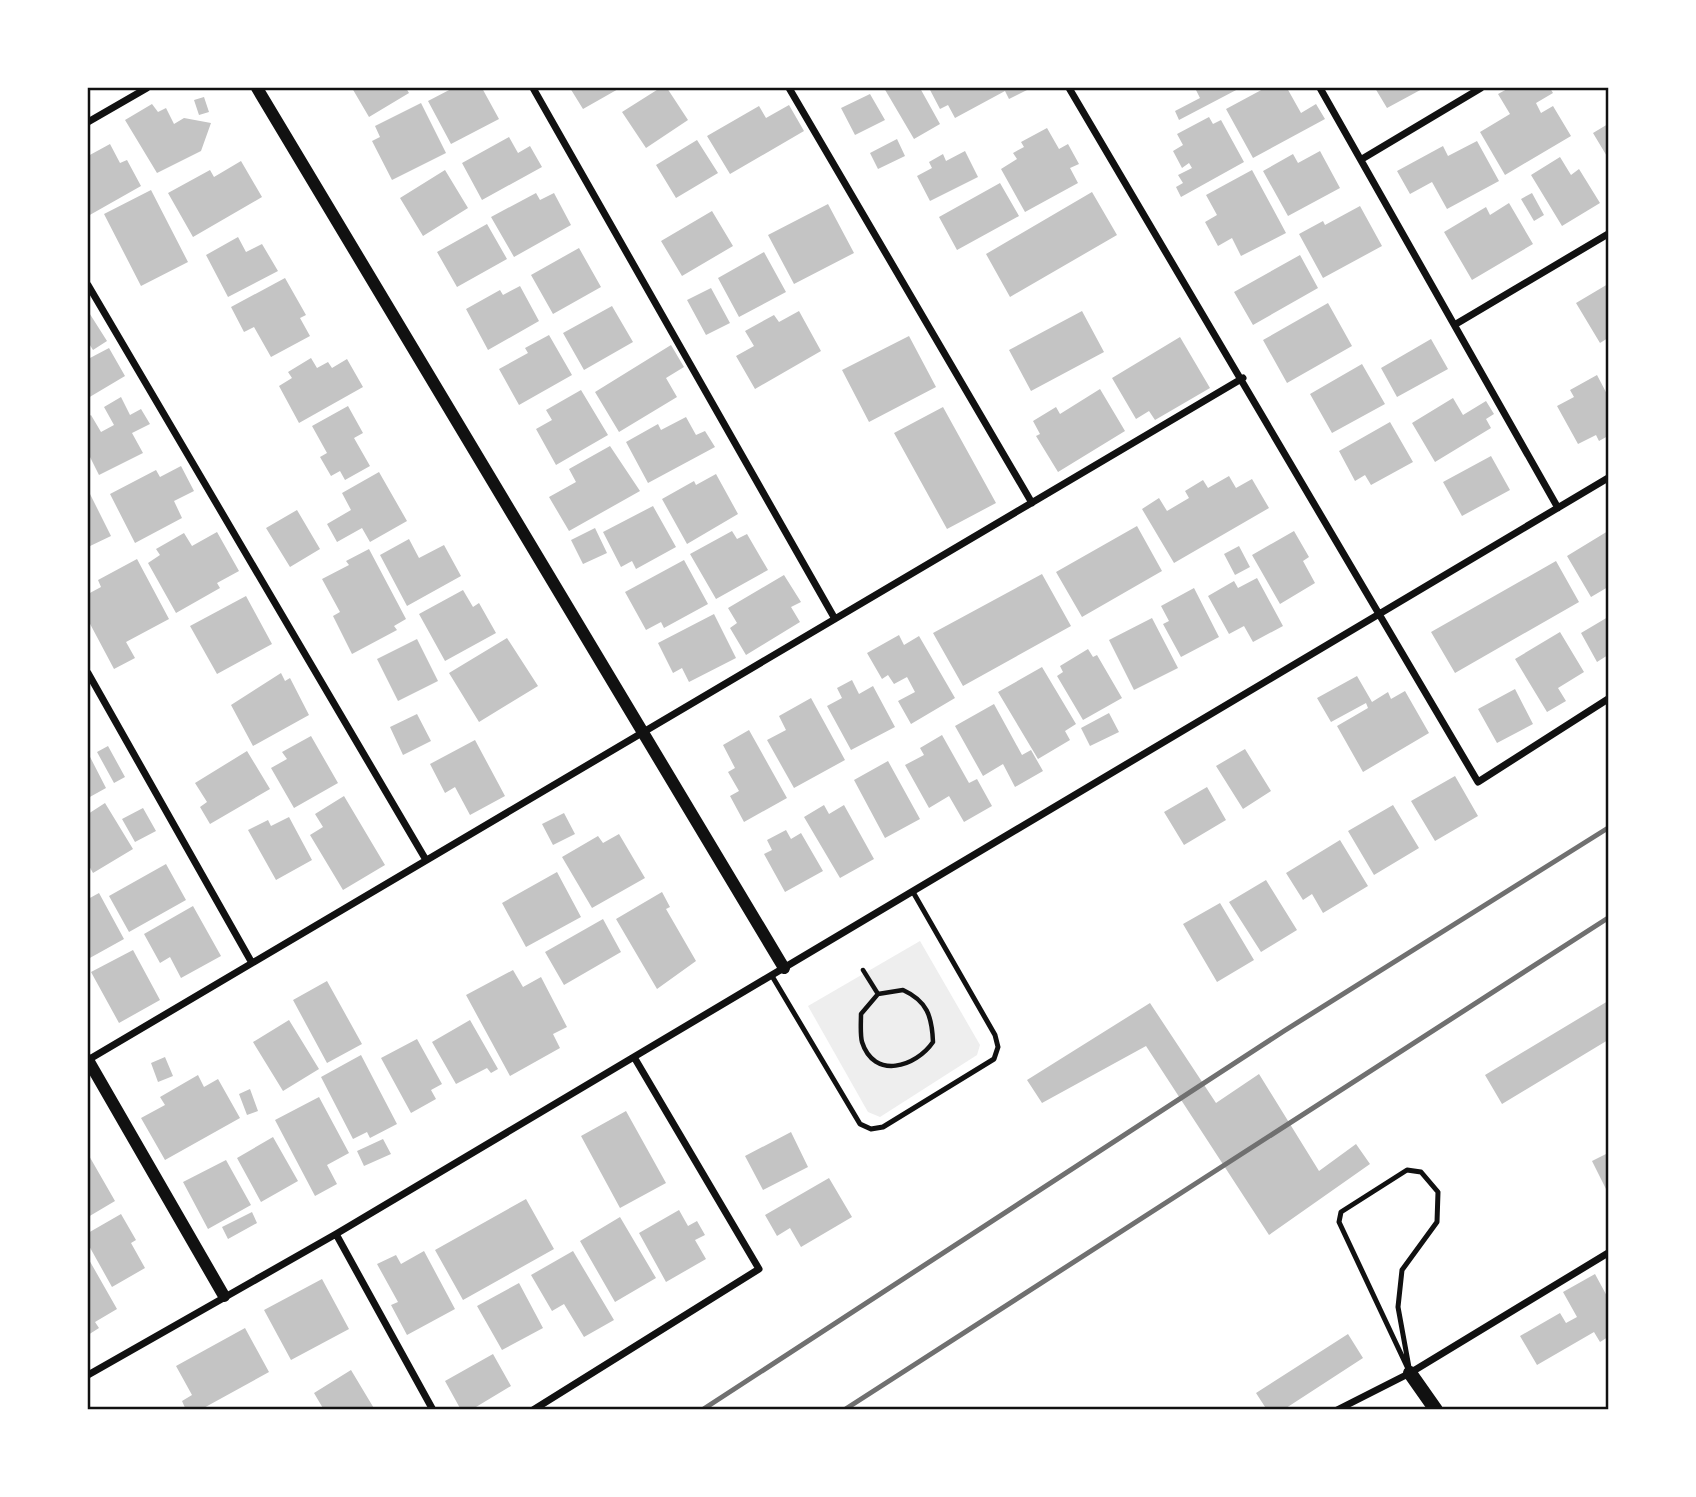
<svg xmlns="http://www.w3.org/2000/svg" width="1696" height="1497" viewBox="0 0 1696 1497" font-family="Quicksand,sans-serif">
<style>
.green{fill:#eee}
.building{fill:#c4c4c4}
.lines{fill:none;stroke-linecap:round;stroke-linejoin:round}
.path{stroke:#111;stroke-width:4.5}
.service{stroke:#111;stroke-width:5}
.minor{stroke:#111;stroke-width:7}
.tertiary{stroke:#111;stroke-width:12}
.secondary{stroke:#111;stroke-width:14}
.rail{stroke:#707070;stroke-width:5}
.neatline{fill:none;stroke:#111;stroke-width:2.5}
</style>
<rect width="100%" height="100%" fill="#fff"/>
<!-- green -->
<path class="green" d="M920 941 980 1045 977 1055 880 1117 868 1112 808 1006Z"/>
<!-- building -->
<path class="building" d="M352 88H406L409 93 369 117Z
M453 88H482L499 119 451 144 428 101Z
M570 88H620L583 109Z
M660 88H667L688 120 646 148 622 112Z
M884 88H920L940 124 914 139Z
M929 88H1031L1009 99 1005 91 955 118 948 105 940 109Z
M1195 88H1240L1179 120 1175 111 1200 98Z
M1265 88H1287L1301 113 1316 104 1325 119 1253 158 1226 109Z
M1375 88H1424L1387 108Z
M1509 88H1550L1553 93 1536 103 1541 113 1553 106 1571 136 1505 175 1480 132 1510 114 1498 94Z
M870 94 885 120 855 135 841 108Z
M204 97 209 112 199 115 194 100Z
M421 103 446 153 392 180 372 141 380 137 375 126Z
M152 104 158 112 166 108 174 124 184 118 211 123 201 151 157 173 125 120Z
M789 105 804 131 730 174 707 136 759 106 766 118Z
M1209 117 1213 124 1221 120 1244 162 1181 197 1176 187 1183 183 1178 175 1192 168 1189 163 1182 168 1173 151 1183 145 1177 134Z
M1608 124V158L1593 133Z
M1047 128 1059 149 1068 144 1079 164 1070 168 1078 183 1025 212 1001 169 1017 159 1013 153 1024 147 1021 142Z
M509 137 518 153 530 146 542 167 482 200 462 163Z
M897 139 905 156 878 169 870 153Z
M697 140 718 173 676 198 656 165Z
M1477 141 1499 181 1447 209 1432 182 1410 194 1397 171 1443 146 1448 156Z
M110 144 120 163 127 160 141 186 88 216V156Z
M965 151 978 177 930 201 917 176 932 168 929 162 943 154 946 161Z
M1320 151 1340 188 1288 216 1263 171 1293 154 1298 163Z
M1560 157 1571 175 1579 169 1600 203 1562 226 1531 175Z
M241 161 262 197 193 237 168 193 210 170 214 177Z
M445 170 468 208 423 236 400 198Z
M1252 170 1286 233 1241 256 1232 238 1218 246 1205 222 1217 215 1206 195Z
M1000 183 1019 216 957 250 939 217Z
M151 190 188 262 141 286 104 214Z
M1092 192 1117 235 1010 297 986 254Z
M536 193 540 200 554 193 571 225 514 257 491 217Z
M1532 193 1544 215 1534 221 1521 199Z
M1509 203 1533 244 1472 280 1444 232 1486 207 1490 215Z
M828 204 854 253 794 284 768 235Z
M1360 206 1382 246 1323 278 1299 234 1323 221 1325 225Z
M712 211 733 246 682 276 661 241Z
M487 224 507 259 457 287 437 252Z
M238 237 246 252 262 244 278 271 228 297 206 255Z
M579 248 601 287 553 314 531 275Z
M764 252 786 292 739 317 718 278Z
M1300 255 1318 288 1253 325 1234 292Z
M285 278 306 315 300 318 310 336 271 357 254 327 244 332 231 307Z
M1608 284V338L1600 343 1576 303Z
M520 286 539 321 488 350 466 309 500 290 503 295Z
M711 288 730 323 706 335 687 300Z
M1328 303 1352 346 1287 383 1263 340Z
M612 306 633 342 584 370 563 333Z
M88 311 107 341 93 350 88 342Z
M799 311 821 351 755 389 736 356 754 346 745 331 774 315 779 322Z
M1082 311 1104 352 1031 391 1009 350Z
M549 335 572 375 519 405 499 369 528 353 525 348Z
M909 336 936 387 869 422 842 370Z
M1180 337 1210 388 1155 420 1149 411 1136 419 1112 378Z
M1431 339 1448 369 1397 397 1381 368Z
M671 345 684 367 666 378 677 397 619 432 595 392Z
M109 348 125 376 88 398V353L90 358Z
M311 358 317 368 328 362 332 368 347 359 363 387 299 423 279 386 292 378 288 372Z
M1362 364 1385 404 1332 433 1310 394Z
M1597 375 1608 396V436L1599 441 1596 435 1578 444 1557 406 1574 397 1570 390Z
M1100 389 1125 431 1058 472 1036 436 1040 434 1033 421 1056 407 1060 414Z
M581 390 608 435 556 465 536 429 552 420 546 410Z
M121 397 130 415 141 409 150 424 132 433 143 453 99 475 88 453V417L91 415 101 432 114 425 104 407Z
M1453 398 1463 415 1486 401 1494 414 1486 419 1491 428 1435 462 1412 423Z
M348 406 363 433 354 438 370 466 345 480 340 471 331 476 320 457 327 453 312 426Z
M943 407 996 503 947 529 894 433Z
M686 417 696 435 705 431 715 447 648 483 626 442 658 424 661 430Z
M1390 422 1413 462 1371 485 1365 475 1355 481 1339 451Z
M610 446 640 491 569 531 549 497 576 482 569 469Z
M1491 456 1510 490 1462 516 1443 482Z
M181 466 194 491 174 501 182 518 135 543 110 494 156 470 160 477Z
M379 472 407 521 370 542 362 528 337 542 327 524 351 510 342 493Z
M716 474 738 514 687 544 662 499 694 481 696 485Z
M1229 476 1236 488 1252 479 1269 508 1174 563 1142 509 1159 498 1167 511 1189 498 1185 491 1203 480 1208 488Z
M88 490 111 536 88 547Z
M653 506 676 547 636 569 632 561 621 567 603 532Z
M297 510 320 549 290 567 266 528Z
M1137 526 1162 571 1082 617 1056 572Z
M595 528 607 553 583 564 571 540Z
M732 531 737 539 747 534 768 570 716 599 690 554Z
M1294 531 1309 557 1303 561 1315 583 1280 604 1252 555Z
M1608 531V587L1591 597 1567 556Z
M217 532 239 571 217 583 220 588 176 613 148 563 160 555 156 549 184 533 192 546Z
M409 539 419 558 444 545 461 576 407 606 380 555Z
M1239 546 1250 567 1235 575 1224 554Z
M369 549 406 619 394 626 397 630 352 654 333 616 340 612 322 579 349 565 346 561Z
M137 559 169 619 126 642 135 658 114 669 88 620V594L101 587 98 580Z
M684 560 708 604 664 628 661 622 646 630 625 592Z
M1556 561 1579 602 1455 673 1431 632Z
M1042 574 1071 626 963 686 933 633Z
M784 575 801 602 791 607 800 622 746 655 730 628 737 623 728 608Z
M1257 578 1283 626 1253 642 1244 626 1229 634 1208 596 1234 581 1238 588Z
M1194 588 1219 637 1181 657 1163 624 1169 621 1161 606Z
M463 590 473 607 479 603 496 633 445 661 419 614Z
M246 596 272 644 217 674 190 626Z
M714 614 736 658 689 682 682 668 673 673 658 643Z
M1608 617V655L1597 662 1581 633Z
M1152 618 1178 668 1134 690 1109 640Z
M1560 632 1584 672 1558 688 1566 701 1547 712 1515 659Z
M899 635 904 645 919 636 955 698 911 724 898 701 915 692 907 677 894 684 888 675 882 679 867 653Z
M507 638 538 686 479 722 449 673Z
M417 639 438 681 398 701 377 659Z
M1088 649 1093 657 1097 655 1122 698 1083 720 1057 676 1063 672 1060 666Z
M1042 667 1076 724 1065 731 1070 740 1038 759 998 692Z
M281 673 285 681 290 678 309 715 253 746 231 705Z
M1357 676 1372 702 1388 692 1391 699 1405 691 1429 733 1363 772 1337 726 1368 708 1366 703 1331 722 1317 698Z
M852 680 859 694 873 686 895 727 851 750 827 706 842 698 837 688Z
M1515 689 1533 724 1497 743 1478 709Z
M811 698 845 760 794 788 767 740 786 730 779 716Z
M994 704 1022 755 1031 750 1043 771 1015 787 1003 764 983 776 955 726Z
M1109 713 1119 732 1090 746 1081 728Z
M417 714 431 741 403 755 390 727Z
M749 730 787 798 744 822 730 796 739 791 728 772 735 768 723 745Z
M942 735 969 783 977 779 992 806 964 822 949 796 929 808 905 765 924 755 920 748Z
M311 736 338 783 294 808 271 768 287 759 282 752Z
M475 740 505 796 470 815 455 787 445 793 430 764Z
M108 746 125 777 114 783 97 752Z
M1245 749 1271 791 1243 809 1216 766Z
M247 751 270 789 210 824 200 807 207 802 195 783Z
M88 753 106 788 88 798Z
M888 761 920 819 885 838 854 780Z
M1455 776 1478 816 1435 841 1411 801Z
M1207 787 1226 820 1184 845 1164 812Z
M344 796 385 865 343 890 310 835 323 827 315 814Z
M105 803 133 849 93 873 88 864V814Z
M824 805 829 814 844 805 874 859 840 878 804 817Z
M1393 805 1419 848 1374 875 1348 831Z
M143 808 156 831 135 842 122 819Z
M564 813 575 834 553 845 542 824Z
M289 817 312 860 276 880 248 830 268 820 271 826Z
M786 830 791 839 801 833 823 871 785 892 764 854 772 850 767 840Z
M619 834 645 878 592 908 562 857 598 836 603 843Z
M1340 840 1368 886 1323 913 1312 894 1303 900 1286 873Z
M166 864 186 900 129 932 109 896Z
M557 872 581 917 526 947 502 903Z
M1266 880 1297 930 1261 952 1229 902Z
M662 892 670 907 666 909 696 961 657 989 616 919Z
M99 893 124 939 88 959V899Z
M1220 903 1254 960 1217 982 1183 924Z
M193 906 221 956 181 978 170 957 160 963 144 934Z
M603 919 621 952 564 985 545 952Z
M133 950 160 1000 119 1023 91 972Z
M513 970 523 987 541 977 567 1027 553 1034 560 1048 510 1076 466 995Z
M327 981 362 1044 327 1063 293 1000Z
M1608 1001V1040L1502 1104 1485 1075Z
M1150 1003 1216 1103 1259 1074 1319 1171 1356 1144 1370 1164 1269 1235 1146 1046 1042 1103 1027 1080Z
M289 1020 319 1069 283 1091 253 1042Z
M470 1020 498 1069 491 1073 487 1068 456 1084 432 1042Z
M417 1039 442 1084 431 1090 436 1099 411 1113 381 1058Z
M361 1055 397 1124 370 1138 367 1132 353 1139 321 1077Z
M165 1057 173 1076 158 1082 151 1063Z
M198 1075 204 1087 218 1079 240 1118 165 1160 141 1118 165 1105 160 1097Z
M250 1089 258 1111 247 1115 239 1094Z
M319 1097 349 1153 327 1165 337 1184 315 1196 275 1120Z
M626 1111 666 1183 620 1208 581 1136Z
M791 1132 808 1167 763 1190 745 1156Z
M273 1137 298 1181 261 1202 237 1158Z
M383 1139 391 1154 364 1166 357 1151Z
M1608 1153V1193L1592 1161Z
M88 1154 115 1201 88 1217Z
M226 1160 251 1205 208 1229 183 1182Z
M829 1178 852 1217 801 1247 790 1228 777 1236 765 1215Z
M526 1199 554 1249 463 1300 435 1250Z
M679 1210 688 1226 697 1221 705 1235 695 1240 706 1259 666 1282 639 1233Z
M252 1212 257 1223 228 1239 222 1227Z
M121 1214 136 1240 131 1243 145 1268 112 1287 88 1244V1233Z
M620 1217 656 1278 615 1302 580 1241Z
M424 1251 455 1309 407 1335 391 1305 398 1302 377 1264 396 1255 401 1264Z
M573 1251 614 1320 584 1337 564 1304 552 1311 531 1275Z
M88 1258 117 1309 95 1322 99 1328 88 1335Z
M1595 1274 1608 1298V1337L1600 1342 1594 1332 1537 1365 1520 1336 1560 1313 1566 1323 1577 1317 1563 1292Z
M322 1279 349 1329 291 1360 264 1310Z
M519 1283 543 1328 502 1350 477 1306Z
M245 1328 269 1372 200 1410H186L182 1401 192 1395 176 1366Z
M1348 1334 1363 1358 1283 1410H1267L1256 1393Z
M493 1354 511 1386 471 1410H461L445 1381Z
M351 1370 375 1410H324L314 1393Z"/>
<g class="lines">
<!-- path -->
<path class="path" d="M863 970 878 994 861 1014C861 1023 860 1034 862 1042 874 1080 916 1067 933 1042 932 1016 927 1001 903 990L878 994"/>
<!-- service -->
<path class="service" d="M772 976 860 1124 871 1129 883 1127 994 1059 998 1047 995 1035 913 892
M1407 1170 1421 1172 1438 1192 1437 1222 1402 1270 1398 1307 1410 1373 1339 1222 1341 1212Z"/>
<!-- minor -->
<path class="minor" d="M533 88 835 619
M789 88 1032 503
M1069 88 1478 782 1608 699
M1320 88 1558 508
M88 122 147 88
M1362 159 1481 88
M88 285 426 860
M1456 324 1608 234
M88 673 252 963
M88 1060 1243 378
M336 1234 433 1410
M88 1375 336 1234 1608 478
M533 1410 759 1269 634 1057
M1337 1410 1410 1373 1608 1253"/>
<!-- tertiary -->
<path class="tertiary" d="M257 88 784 968
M88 1060 224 1296"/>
<!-- secondary -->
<path class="secondary" d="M1410 1373 1436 1410"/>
<!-- rail -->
<path class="rail" d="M702 1410 1284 1031 1608 828
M844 1410 1608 918"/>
</g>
<!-- border -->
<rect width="1696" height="1497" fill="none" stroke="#ffffff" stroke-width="178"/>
<rect x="89" y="89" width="1518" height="1319" class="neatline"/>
</svg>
